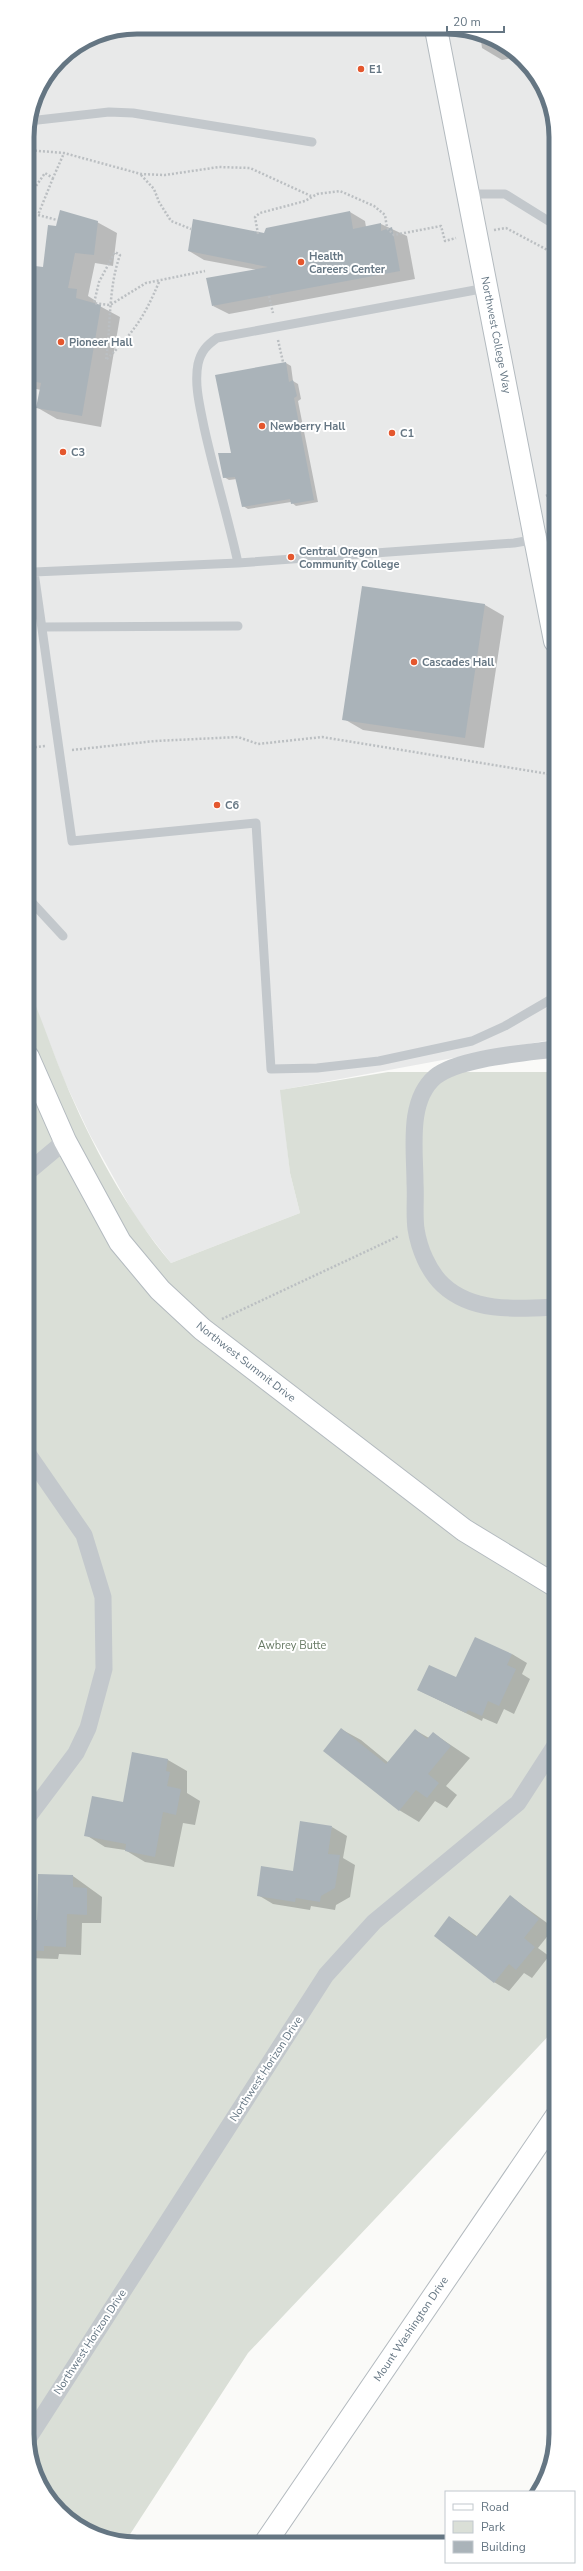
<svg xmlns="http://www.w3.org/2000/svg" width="583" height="2571" viewBox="0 0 583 2571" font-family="'Nunito Sans',sans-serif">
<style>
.built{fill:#e8e9e9}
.green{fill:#dadfd7}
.shadow{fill:#0003}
.building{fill:#aab3b9}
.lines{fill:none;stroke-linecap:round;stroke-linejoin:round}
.secondary-casing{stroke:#b3babf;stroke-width:24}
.path{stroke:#bbbfc2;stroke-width:2.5;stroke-dasharray:2 2;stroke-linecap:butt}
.lane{stroke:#c3c8cc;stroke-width:9}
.street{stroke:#c3c8cc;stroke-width:17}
.secondary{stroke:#fff;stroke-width:22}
.poi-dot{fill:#e4572e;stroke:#fff;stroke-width:1.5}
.labels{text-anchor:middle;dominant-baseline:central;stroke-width:4;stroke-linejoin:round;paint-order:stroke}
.poi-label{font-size:11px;font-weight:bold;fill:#657683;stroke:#fff;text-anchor:start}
.street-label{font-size:11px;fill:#657683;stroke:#fff}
.park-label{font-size:11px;fill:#687a64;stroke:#fff}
.rim{fill:none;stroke:#657683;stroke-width:5}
</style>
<rect width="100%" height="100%" fill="#fafaf8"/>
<!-- built -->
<path class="built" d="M137 27 468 29 501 42 529 64 555 123V1039L281 1090 290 1173 300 1213 171 1263 136 1218 90 1135 64 1080 27 985V130L35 95 59 59 95 35Z"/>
<!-- green -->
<path class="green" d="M27 985C41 1016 51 1048 64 1079 90 1142 127 1211 171 1263L300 1213 290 1173 280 1090 388 1072H555L556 2028 248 2353 125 2542C101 2542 71 2526 55 2507 46 2496 35 2463 28 2448Z"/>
<!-- shadow -->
<path class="shadow" d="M480 34 501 42 519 57 502 60 482 48Z
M350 212 365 221 366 227 381 224 407 236 415 279 229 314 213 306 257 270 204 260 189 251 265 235Z
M97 222 117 233 113 266 95 263 88 296 96 301V304L120 317 101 427 57 419 38 408 41 390 27 387V266L44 268 57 227Z
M286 363 291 366 293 381 298 384 301 399 298 401 318 502 296 506 291 502 248 509 243 506 237 479 229 480 224 477 232 454Z
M363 587 485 605 504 616 484 748 363 730 344 719Z
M512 1654 527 1663 522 1674 530 1679 514 1714 504 1709 497 1724 483 1718 482 1721 418 1690 457 1679Z
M341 1729 361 1740 389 1763 415 1730 429 1738 433 1733 470 1758 446 1786 457 1795 447 1808 435 1801 419 1822 399 1810Z
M133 1753 168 1760 187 1771V1793L200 1801 195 1825 183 1823 174 1867 145 1862 125 1850 105 1847 86 1835 124 1804Z
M332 1827 347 1836 343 1858 355 1865 350 1897 336 1905 335 1910 311 1906 310 1910 273 1904 258 1895 293 1872Z
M73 1876 102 1897 101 1923H82L81 1955 59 1954 58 1959 28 1958V1921L38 1922Z
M510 1896 554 1928 538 1948 549 1956 532 1978 524 1973 509 1991 494 1982 450 1917 478 1937Z
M28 2010 35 2014 28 2040Z"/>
<!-- building -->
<path class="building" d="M60 210 98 221 94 255 75 253 68 288 77 289 76 298 101 305 82 416 36 408 41 383 27 380V265L43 267 48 225 56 226Z
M350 211 353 229 381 223V231L392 227 400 271 212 306 206 278 268 267 188 251 193 219 264 233 266 228Z
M286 362 289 382 293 380 297 396 294 398 314 500 291 504 290 499 242 507 235 477 223 478 218 453H231L215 375Z
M362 586 485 604 465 738 342 720Z
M475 1637 512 1654 507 1665 516 1669 499 1706 488 1701 482 1716 468 1710 466 1713 417 1690 429 1665 456 1677Z
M341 1728 386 1764 415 1729 427 1739 433 1732 451 1746 428 1774 439 1783 427 1798 416 1790 399 1811 323 1751Z
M132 1752 168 1759 166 1771 170 1772 167 1786 181 1789 176 1815 163 1812 155 1857 125 1851 126 1844 84 1836 92 1796 123 1802Z
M300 1821 332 1826 328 1854 340 1855 335 1888 321 1896 320 1902 296 1898 295 1902 257 1896 261 1866 293 1871Z
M38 1874 73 1875V1887L87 1888V1915L67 1914 66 1947 44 1946V1951L28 1950V1920H37Z
M510 1895 539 1919 524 1938 535 1947 516 1970 509 1964 494 1983 434 1936 449 1916 476 1937Z"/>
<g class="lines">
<!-- secondary casing -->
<g class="secondary-casing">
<path id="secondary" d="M436 29 555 641
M28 1057 65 1141 120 1242 160 1290 202 1329 464 1530 556 1586
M266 2542 556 2117"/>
</g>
<!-- path -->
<path class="path" d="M27 150 64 153 141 174 165 175 219 167 250 168 311 196
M141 175 154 189 159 202 171 221 191 229
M53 178 38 215 57 220
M27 199 45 173 53 178 64 153
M494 230 506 228 555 254
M258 234 255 217 260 213 305 201 317 194 340 191 374 206 385 215 387 228 394 235 441 226 445 241 456 238
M159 282C144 318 133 333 106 360 111 325 108 289 120 255L115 252 99 282 94 303 110 305 146 283 205 271
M269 296 273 313
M278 340 283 362
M546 496 555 492
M27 748 45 746
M72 750 155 741 238 737 258 744 322 737 555 775
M222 1319 399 1236"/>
<!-- lane -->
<path class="lane" d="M29 121 109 112 133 113 312 142
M469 194H505L555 225
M555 536 514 543 238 563 34 572 72 841 256 823 271 1069 317 1068 379 1061 472 1041 505 1026 555 997
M238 563C228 517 214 473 204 427 200 407 194 384 198 364 201 351 207 345 217 338L486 288
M42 627 238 626
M27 897 63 936"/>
<!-- street -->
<path class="street" d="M555 1049C525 1053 458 1058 435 1077 407 1101 415 1150 415 1183 416 1198 414 1214 416 1229 419 1248 428 1271 443 1285 473 1313 518 1309 555 1307
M28 1172 65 1141
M28 1454 84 1535 103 1597 104 1669 88 1728 76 1753 28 1817
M28 2439 326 1975 374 1922 518 1803 556 1744"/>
<!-- secondary -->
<use href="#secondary" class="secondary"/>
</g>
<!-- markers -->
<g class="poi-dot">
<circle cx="361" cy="69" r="4"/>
<circle cx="301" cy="262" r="4"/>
<circle cx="61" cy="342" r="4"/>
<circle cx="262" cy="426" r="4"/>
<circle cx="392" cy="433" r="4"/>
<circle cx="63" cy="452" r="4"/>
<circle cx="291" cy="557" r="4"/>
<circle cx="414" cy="662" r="4"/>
<circle cx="217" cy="805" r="4"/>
</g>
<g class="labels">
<!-- poi labels -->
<g class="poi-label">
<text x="369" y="69">E1</text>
<text x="309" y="256">Health<tspan x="309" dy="13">Careers Center</tspan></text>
<text x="69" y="342">Pioneer Hall</text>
<text x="270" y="426">Newberry Hall</text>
<text x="400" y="433">C1</text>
<text x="71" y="452">C3</text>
<text x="299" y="551">Central Oregon<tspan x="299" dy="13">Community College</tspan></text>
<text x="422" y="662">Cascades Hall</text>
<text x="225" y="805">C6</text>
</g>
<!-- street labels -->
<g class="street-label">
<text transform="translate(496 335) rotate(79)">Northwest College Way</text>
<text transform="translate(246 1362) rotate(38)">Northwest Summit Drive</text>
<text transform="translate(266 2069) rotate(-57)">Northwest Horizon Drive</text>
<text transform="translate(411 2329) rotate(-56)">Mount Washington Drive</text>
<text transform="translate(90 2342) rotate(-57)">Northwest Horizon Drive</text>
</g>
<!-- park labels -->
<g class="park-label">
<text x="292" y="1645">Awbrey Butte</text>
</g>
</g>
<!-- crop -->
<path d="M0 0H583V2571H0ZM137 34H446A103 103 0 0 1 549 137V2434A103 103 0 0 1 446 2537H137A103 103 0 0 1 34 2434V137A103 103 0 0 1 137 34Z" fill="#fff" fill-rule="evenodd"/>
<path class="rim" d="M137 34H446A103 103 0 0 1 549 137V2434A103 103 0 0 1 446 2537H137A103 103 0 0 1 34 2434V137A103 103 0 0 1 137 34Z"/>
<!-- legend -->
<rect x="445" y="2491" width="130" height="72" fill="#ffffff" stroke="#c1c8cd"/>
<rect x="453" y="2504" width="20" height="6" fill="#ffffff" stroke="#c1c8cd"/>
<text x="481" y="2511" font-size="12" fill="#657683">Road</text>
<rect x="453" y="2521" width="20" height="12" fill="#dadfd7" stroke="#c1c8cd"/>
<text x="481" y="2531" font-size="12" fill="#657683">Park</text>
<rect x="453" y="2541" width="20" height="12" fill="#aab3b9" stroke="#c1c8cd"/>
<text x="481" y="2551" font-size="12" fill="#657683">Building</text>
<!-- scale -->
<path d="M447 26v6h57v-6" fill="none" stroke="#657683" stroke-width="2"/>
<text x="453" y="26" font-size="12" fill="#657683" stroke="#ffffff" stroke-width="3" paint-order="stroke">20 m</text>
</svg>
